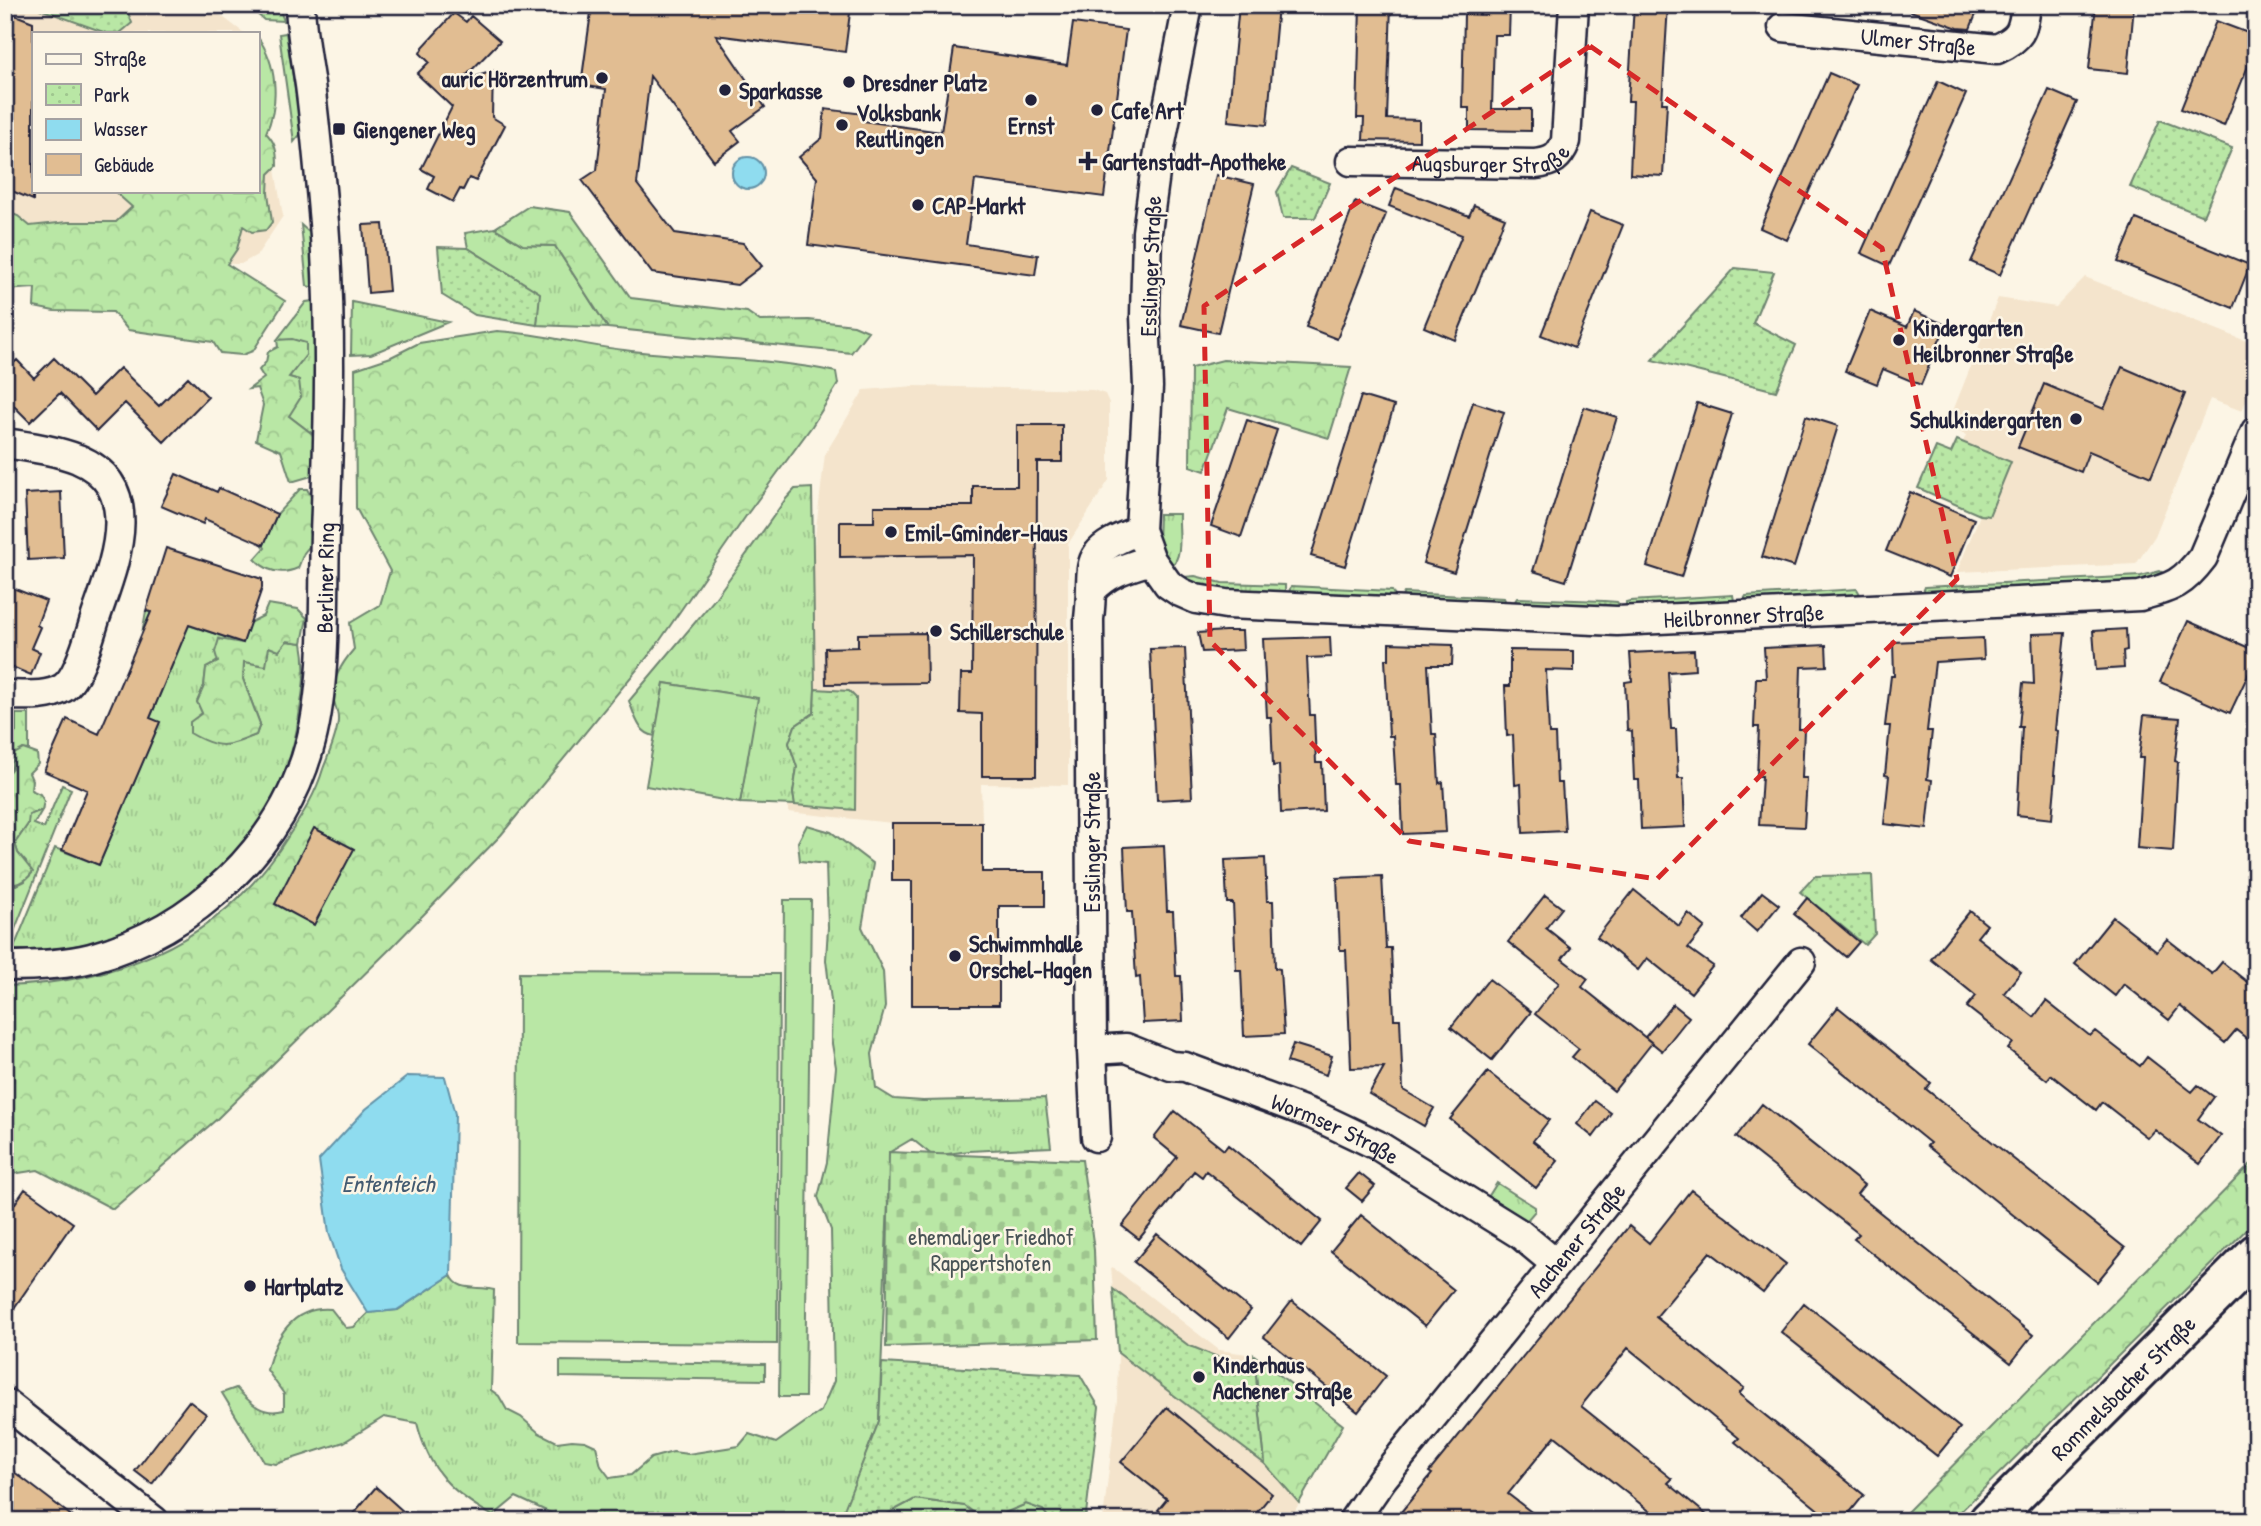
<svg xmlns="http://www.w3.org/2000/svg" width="2261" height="1526" viewBox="0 0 2261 1526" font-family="'Patrick Hand',sans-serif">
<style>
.built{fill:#f4e4cc}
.grass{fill:url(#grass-tufts);stroke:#6e8470;stroke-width:2}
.forest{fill:url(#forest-crowns);stroke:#6e8470;stroke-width:2}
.cemetery{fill:url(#cemetery-stones);stroke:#6e8470;stroke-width:2}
.park{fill:url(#park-dots);stroke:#6e8470;stroke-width:2}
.pitch{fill:#b9e7a5;stroke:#6e8470;stroke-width:2}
.water{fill:#8fdcef;stroke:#6392a7;stroke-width:2}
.building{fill:#e1bd92;stroke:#22223b;stroke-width:2}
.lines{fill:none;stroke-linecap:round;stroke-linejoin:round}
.minor-casing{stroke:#22223b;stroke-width:33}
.secondary-casing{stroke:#22223b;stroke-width:44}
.minor{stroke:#fcf5e5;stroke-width:28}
.secondary{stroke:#fcf5e5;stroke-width:38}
.marked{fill:none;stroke:#d62828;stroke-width:5;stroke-dasharray:14 9;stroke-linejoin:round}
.poi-dot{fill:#22223b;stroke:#fcf5e5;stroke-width:2.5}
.labels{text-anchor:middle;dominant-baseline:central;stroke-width:5;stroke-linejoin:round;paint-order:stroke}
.street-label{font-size:23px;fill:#22223b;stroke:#fcf5e5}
.poi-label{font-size:23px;font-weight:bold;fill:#22223b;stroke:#fcf5e5;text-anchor:start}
.park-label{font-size:23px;fill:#485356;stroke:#fcf5e5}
.water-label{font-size:24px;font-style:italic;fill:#435a71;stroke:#fcf5e5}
</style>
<defs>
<pattern id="grass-tufts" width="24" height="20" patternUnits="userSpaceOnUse" patternTransform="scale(1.75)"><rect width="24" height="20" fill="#b9e7a5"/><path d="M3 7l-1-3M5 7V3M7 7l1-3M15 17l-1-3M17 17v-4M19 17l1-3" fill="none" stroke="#9fc68f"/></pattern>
<pattern id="forest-crowns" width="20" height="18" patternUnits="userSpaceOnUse" patternTransform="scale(1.75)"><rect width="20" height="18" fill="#b9e7a5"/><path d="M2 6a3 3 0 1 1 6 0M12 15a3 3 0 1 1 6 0" fill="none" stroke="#9fc68f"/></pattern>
<pattern id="cemetery-stones" width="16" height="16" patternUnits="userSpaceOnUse" patternTransform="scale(1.75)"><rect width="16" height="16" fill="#b9e7a5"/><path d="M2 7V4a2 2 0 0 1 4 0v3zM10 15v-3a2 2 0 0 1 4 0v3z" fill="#9fc68f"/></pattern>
<pattern id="park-dots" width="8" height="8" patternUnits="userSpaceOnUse" patternTransform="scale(1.75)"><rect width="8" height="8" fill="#b9e7a5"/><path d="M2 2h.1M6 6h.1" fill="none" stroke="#9fc68f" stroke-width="1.8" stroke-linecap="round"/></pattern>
</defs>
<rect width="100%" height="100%" fill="#fcf5e5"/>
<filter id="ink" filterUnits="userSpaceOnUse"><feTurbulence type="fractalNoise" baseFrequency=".0143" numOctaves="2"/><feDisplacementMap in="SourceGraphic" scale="14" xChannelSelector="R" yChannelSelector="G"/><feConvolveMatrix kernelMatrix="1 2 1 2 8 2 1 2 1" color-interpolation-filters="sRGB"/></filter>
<g filter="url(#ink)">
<!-- built -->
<path class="built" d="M5 5H207L244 33H33V191H257V65L283 216 257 255 241 264H233L5 236Z
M2085 277 2256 345V376L2242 411 2210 399 2155 536 2136 564 1957 572 1980 515 1918 488 1936 447 1951 453 1957 440 1963 442 1966 435 1947 426 1998 298 2056 307Z
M915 386 1093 390 1105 394 1109 403V480L1068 544V785L981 784 982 823H892L788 812 793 719 825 454 864 390Z
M1111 1266 1219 1350 1254 1355 1343 1425 1289 1521 1278 1517 1277 1521 1103 1520 1117 1400 1118 1353Z"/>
<!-- grass -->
<path class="grass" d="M247 5H278L284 21 264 20Z
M286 33 302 132 294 142 279 34Z
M301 225 311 234 314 288 307 286Z
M495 228 523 245 555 246 608 328 537 325 539 293 468 248 465 233Z
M314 301 316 360 315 436 289 416 299 380 289 377 306 355 277 340 306 302Z
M352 302 448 322 371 354 351 355Z
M812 488 815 689 814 713 795 726 789 743 797 767 793 793 795 805 740 803 757 698 664 683 655 736C638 733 635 716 629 701L714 600 785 500 795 489Z
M1159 514H1179C1178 529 1184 557 1171 566L1158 542Z
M2160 571 2166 575 2141 581 1923 592 1925 587 2141 576Z
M1195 576 1222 583 1285 585V592L1209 588 1197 585 1184 577Z
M1291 586 1392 591 1395 597 1289 592Z
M1857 589 1860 594 1743 601 1746 596Z
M1404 593 1504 598 1506 603 1401 598Z
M1733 595 1734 601 1626 606V602L1630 601Z
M1517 598 1604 601 1617 602 1620 606 1513 604Z
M146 611 243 643 206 669 204 686 197 702 227 745 256 735 260 724 243 679 244 661 269 647 287 641 302 643C307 667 303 692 299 716 287 806 223 885 142 924 133 929 123 934 113 937 81 947 46 951 13 950L55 848 99 865 159 723 150 718 178 650 142 634Z
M16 714H29V750L23 749 5 776V732H16Z
M62 785 71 789 9 944H5V884L17 885 25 881 26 862 18 853 15 843 28 824V815L42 810 34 824 44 828Z
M807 825 831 832 873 864 862 927 883 971 885 1007 872 1054 876 1088 894 1099 923 1101 1045 1098 1051 1147 969 1151 933 1156 912 1139 890 1152 879 1421 844 1511 876 1520 915 1499 965 1506 985 1521H555V1515L516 1497 493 1516C451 1492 429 1471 417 1423L384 1417 344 1442 276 1464 264 1462 222 1393 236 1388C251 1403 261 1416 284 1410V1394L267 1370C275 1337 293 1306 331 1309L346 1328 354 1327 368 1313 398 1310 451 1275C458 1293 479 1285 494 1290L491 1390 499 1396 507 1410 521 1417 539 1433 557 1442 572 1440 585 1441 596 1446 601 1466 610 1478 631 1475 651 1458 673 1452 688 1454 739 1446 749 1434 776 1443 821 1411 834 1381 831 1230 818 1197 827 1162 836 1067 831 1038 832 1009 826 960 828 927 826 864 800 861 798 842Z
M1497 1183 1535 1207V1211L1522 1226 1485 1202Z
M1026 1504 1043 1510 1051 1521H988Z"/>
<!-- forest -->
<path class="forest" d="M257 36C277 63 280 102 266 133 276 143 277 152 277 166L269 174 268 193 272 222 266 230 252 232 243 226 237 249 227 264 285 301 253 351 242 355 220 353 213 342 128 330 113 312 54 311 34 307 35 288 5 290V211L18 216 30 226 68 222H116L132 207 114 191H257Z
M529 206 570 212 631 298 747 312 760 321 809 320 854 325 868 331 851 353 608 328 555 246 523 245 495 228Z
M497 331C540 333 581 345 624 350 694 359 766 357 836 372L838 384 812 426 748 513 654 649 501 835 393 946 217 1119 113 1209 38 1170 5 1175V986C124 982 225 938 289 835 303 814 316 793 323 769 328 756 339 731 338 718 338 711 334 704 333 697 331 679 343 662 354 649L350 623 380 605 390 571 356 508 355 369 391 357 419 343Z
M292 339 306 343V355L289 377 299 380 301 397 289 416 315 436V475L291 482 281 451 256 440 263 405 257 388 249 389 264 378 259 370 266 362 268 352 278 347 277 340Z
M1223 360 1351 367 1329 438 1228 408 1205 471 1190 466 1191 368Z
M300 489H307L311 496 318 499 320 521 309 531 312 543 304 553 298 568C282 575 267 572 255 559L265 548 260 541 264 544 277 514Z
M268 604 298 609 307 618 302 643 287 641 279 651 269 647 266 666 244 662 243 679 260 724 256 735C226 747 219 750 190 733V722L202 713 197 702 204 686 206 668 218 662 215 652 219 639 243 643 249 623 263 616Z
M23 749 37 754 38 764 29 773 32 780 31 790 40 794 44 801 42 810 29 815 28 824 15 843 18 853 33 872C24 883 19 885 5 884 5 865 4 846 12 829L5 828V802L7 800 5 776 12 768V755Z
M2256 1159V1220L1951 1521H1898Z
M1254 1355 1343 1425 1299 1503 1265 1464Z"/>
<!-- cemetery -->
<path class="cemetery" d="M889 1152 1082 1160 1094 1250 1097 1340 886 1347Z"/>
<!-- park -->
<path class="park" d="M38 5H125L132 23 120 33H106L40 9Z
M2160 120 2232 148 2203 216 2130 187Z
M1291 168 1330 183 1315 218H1283L1277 192Z
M438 247 468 248 540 293 537 325 475 315 442 295Z
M1735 268 1774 272 1753 323 1796 345 1776 391 1652 360Z
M1957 440 2011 462 1989 516 1980 515 1918 488 1936 447 1951 453Z
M815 689 849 691 856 698 855 810 795 805 793 793 797 767 789 743 795 726 814 713Z
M1872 875 1875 934 1865 945 1800 892 1815 876Z
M1113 1289 1188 1345 1227 1361 1255 1366 1265 1464 1118 1353Z
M882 1363 1080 1375 1099 1407 1086 1514 1078 1521H1051L1043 1510 1026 1504 985 1521 965 1506 915 1499 876 1520 843 1512 879 1421Z"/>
<!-- pitch -->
<path class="pitch" d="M664 683 758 698 740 803 646 786Z
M784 900H811L805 1397H779Z
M519 973 779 974 777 1344 518 1342Z
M560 1361 765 1364V1380L560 1377Z"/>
<!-- water -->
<path class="water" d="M732 173a16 16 0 1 1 32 0a16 16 0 1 1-32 0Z
M408 1076 445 1077 455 1114 451 1275 397 1310 368 1313 341 1269 329 1233 319 1160 366 1109Z"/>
<!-- building -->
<path class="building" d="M592 5H851L845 52 716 35 765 107 732 131 740 141 714 161 650 76 637 184 675 233 743 243 762 266 737 285 652 273 582 180 597 170 606 89 581 85Z
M1239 5H1278L1267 125 1228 121Z
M1360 5H1391L1387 119 1419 120V141L1363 140 1364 118H1357Z
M1487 5H1510L1509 35H1494L1492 109H1531V131L1469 130V108H1462L1464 14 1487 15Z
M1634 5H1668L1662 103H1667L1663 176 1630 174 1633 101H1628Z
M1902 5H1960L1977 12 1970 29 1958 28 1902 8Z
M2096 5H2134L2128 73 2089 69Z
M5 11 33 22V200L5 188Z
M454 13 466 22 471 16 500 41 460 82 493 71 492 117 505 125 476 181 469 178 463 190 460 189 453 202 428 189 434 176 421 169 452 107 417 74 429 62 420 53 423 47Z
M2216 21 2256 36V46L2224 126 2181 109Z
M1073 23 1126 30 1104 197 975 180 966 244 1038 255 1035 275 808 245 817 178 799 157 822 138 825 109 864 114 863 121 941 132 954 48 1067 65Z
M1829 73 1857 85 1787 240 1760 228Z
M1938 81 1966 94 1889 266 1861 253Z
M2049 90 2077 102 2000 275 1971 262Z
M1216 175 1254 184 1218 333 1181 325Z
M1396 188 1469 216 1474 205 1505 218 1455 340 1424 327 1462 235 1389 206Z
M1355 202 1386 214 1337 339 1306 327Z
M1590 212 1623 225 1574 348 1541 335Z
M2136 219 2250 265 2233 308 2118 262Z
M383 224 389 291 368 293 363 225Z
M1870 311 1907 327 1914 311 1946 325 1921 385 1883 369 1877 384 1845 371Z
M54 358 92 396 120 368 159 406 188 377 208 397 164 442 125 403 97 431 60 393 30 422 5 397V371L17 360 34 378Z
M2122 367 2185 394 2151 477 2089 451 2081 472 2018 447 2044 384 2104 409Z
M1361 396 1394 406 1345 566 1311 556Z
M1473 402 1504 412 1454 572 1423 563Z
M1697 403 1732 414 1681 577 1647 566Z
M1584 407 1617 417 1566 581 1533 571Z
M1806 416 1838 426 1794 567 1762 557Z
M1247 420 1277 430 1241 537 1211 526Z
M1017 425H1062V462H1037L1036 776H982V714L960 713 961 674H972L973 555 840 557V522H874V506H973V486H1017Z
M176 474 217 492 219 488 277 514 264 545 205 519 203 524 161 506Z
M61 492 64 558 28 560 25 494Z
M1910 492 1974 519 1950 577 1886 551Z
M166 548 262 579V588L243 643 189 625 150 718 160 722 99 865 62 850 87 790 44 771 67 719 99 734 151 612 146 611Z
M5 585 46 601 37 625 40 627 31 648 40 652 31 675 5 664Z
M2188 621 2256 651V658L2230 713 2160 682Z
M2126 629 2127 650 2123 651 2124 668 2096 670 2093 631Z
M1225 631H1242L1243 650 1202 652 1198 633Z
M926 633 927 683 826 684 825 648 858 647V634Z
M2065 633 2055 730 2058 731 2054 775H2056L2052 819 2017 815 2022 727H2019L2023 683 2034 684 2032 634Z
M1330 637 1331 657 1307 658 1310 715H1314L1316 763H1322L1324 811 1281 813 1279 765 1273 766 1271 717H1267L1263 639Z
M1983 638 1984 659 1935 662 1927 731H1932L1927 779 1932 780 1927 829 1884 824 1889 776 1885 775 1890 726H1885L1891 676H1894L1893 642Z
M1389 643 1453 645 1452 665H1428L1432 734H1436L1439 783 1443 782 1446 832 1403 834 1401 785H1396L1393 736H1389L1385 659H1389Z
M1826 645 1827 666 1801 667 1799 729H1804L1802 778H1807L1804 827 1759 825 1762 776H1757L1759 727H1754L1756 678H1766L1764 648Z
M1185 648 1192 798 1157 800 1150 649Z
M1510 650 1574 651V671L1546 670 1549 734H1555L1557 783H1562L1565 831 1523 833 1521 784 1515 785 1513 735 1507 736 1505 686H1510Z
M1694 650 1695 670 1668 672 1671 729H1676L1678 778H1683L1685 827 1641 829 1639 780H1634L1632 731 1627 730 1625 682 1632 681 1630 653Z
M2144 715 2180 718 2175 761 2178 762 2173 851 2137 848 2143 758H2139Z
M892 823H982V872H1045V906H999V1005H912V881H892Z
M314 828 354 849 314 925 275 904Z
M1164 845 1167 911H1173L1176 976H1181L1183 1021 1143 1023 1140 977 1136 978 1132 912H1127L1124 847Z
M1265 858 1267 901H1273L1275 968 1280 969 1284 1034 1244 1036 1241 970H1236L1233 903H1227L1225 860Z
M1382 876 1386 948H1391L1394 1019H1400L1403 1090 1434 1108 1424 1126 1369 1094 1384 1067 1351 1068 1346 950H1340L1337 878Z
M1634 890 1679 926 1688 913 1705 927 1688 948 1713 966 1691 993 1647 958 1638 970 1597 937Z
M1762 892 1779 905 1757 932 1741 918Z
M1545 895 1562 908 1546 928 1571 948 1562 959 1588 979 1582 987 1652 1043 1614 1091 1572 1057 1579 1049 1535 1014 1559 983 1508 942Z
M1807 898 1859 942 1846 957 1794 914Z
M1970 911 1987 925 1977 937 2021 972 2004 993 2034 1017 2046 1001 2090 1036 2095 1031 2140 1066 2147 1057 2192 1092 2198 1085 2214 1097 2198 1119 2221 1136 2200 1164 2155 1130 2148 1138 2102 1102 2096 1110 2051 1075 2047 1080 2008 1049 2013 1043 1967 1007 1976 996 1931 959Z
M2113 917 2157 951 2167 939 2212 974 2222 962 2256 989V1046L2236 1030 2225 1043 2180 1006 2169 1020 2124 984 2115 996 2075 964Z
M1489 979 1531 1012 1492 1060 1451 1027Z
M1673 1004 1689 1017 1662 1051 1645 1037Z
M1838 1007 1931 1083 1926 1089 2125 1248 2097 1282 1927 1146 1930 1143 1808 1044Z
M1293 1044 1332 1056 1326 1075 1287 1062Z
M1488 1072 1549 1120 1533 1141 1558 1161 1536 1188 1450 1119Z
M1595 1101 1611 1113 1593 1137 1577 1124Z
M1762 1104 1864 1185 1857 1194 2033 1335 2011 1363 1854 1239 1859 1234 1736 1137Z
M1175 1111 1224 1150 1228 1145 1322 1221 1301 1247 1206 1171 1202 1177 1194 1171 1139 1239 1122 1226 1177 1157 1154 1138Z
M1359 1173 1375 1186 1362 1201 1346 1188Z
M25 1189 73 1223 5 1321V1218Z
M1691 1190 1786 1264 1763 1293 1710 1252 1656 1317 1744 1388 1739 1394 1864 1495 1843 1521H1832L1735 1442 1739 1438 1628 1348 1581 1406 1672 1479 1668 1483 1714 1521H1662L1555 1436 1508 1494 1543 1521H1411L1401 1512 1432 1474 1429 1472 1629 1226 1649 1243Z
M1361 1215 1454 1290 1425 1326 1331 1251Z
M1157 1234 1251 1310 1229 1338 1134 1262Z
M1292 1301 1386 1376 1358 1412 1264 1337Z
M1804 1303 1960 1428 1937 1456 1781 1332Z
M189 1401 206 1414 152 1484 135 1471Z
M1167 1407 1272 1494 1250 1521H1170L1158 1510 1167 1499 1121 1462Z
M5 1465 47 1497 78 1521H5Z
M376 1487 414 1521H347Z"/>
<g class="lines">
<!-- minor casing -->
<g class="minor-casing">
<g id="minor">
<path id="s1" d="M1188 5 1155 173 1147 232 1145 316 1148 387 1140 530 1151 560 1168 584 1180 592 1196 599 1226 604 1617 621 2140 596C2172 587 2182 585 2203 557L2256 431"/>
<path id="s2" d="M1783 27 1997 49C2021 38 2023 31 2026 5"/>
<path id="s3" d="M1351 161 1535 164C1553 162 1559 158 1566 141L1574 5"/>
<path d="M5 443C30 447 55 450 78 459 147 488 113 566 96 616 90 634 79 678 63 688 47 698 23 695 5 695"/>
<path d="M1092 590C1108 572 1128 567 1151 560"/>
<path id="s4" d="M5 966C34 966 64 965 91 958 195 930 284 846 311 741 327 678 323 599 325 534 329 430 332 327 324 223 320 177 316 131 310 85 306 59 301 32 300 5"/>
<path id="s5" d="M1092 1050 1126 1048 1171 1066 1185 1067 1314 1115 1377 1145 1520 1234 1556 1264"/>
<path d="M1096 1137 1092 1050 1089 619C1096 562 1077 554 1140 530"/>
<path d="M5 1403 154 1521"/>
<path id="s6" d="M1353 1521 1382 1479 1801 962"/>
</g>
</g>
<!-- secondary casing -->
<g class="secondary-casing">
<g id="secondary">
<path id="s7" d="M1989 1521 2256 1254"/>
</g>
</g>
<!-- minor -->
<use href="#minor" class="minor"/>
<!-- secondary -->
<use href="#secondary" class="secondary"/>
</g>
</g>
<!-- marked area -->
<path class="marked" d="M1590 46 1882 248 1957 579 1657 879 1409 841 1210 641 1204 306Z"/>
<!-- markers -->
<g class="poi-dot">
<circle cx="602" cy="78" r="7"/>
<circle cx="849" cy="82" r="7"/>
<circle cx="725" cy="90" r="7"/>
<circle cx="1031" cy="100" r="7"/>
<circle cx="1097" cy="110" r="7"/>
<circle cx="842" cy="125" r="7"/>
<rect x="332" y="122" width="14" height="14" rx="3.5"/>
<path d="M1084.5 150.5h7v7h7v7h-7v7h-7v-7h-7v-7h7z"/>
<circle cx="918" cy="205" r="7"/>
<circle cx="1899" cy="340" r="7"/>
<circle cx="2076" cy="419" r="7"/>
<circle cx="891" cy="532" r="7"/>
<circle cx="936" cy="631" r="7"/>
<circle cx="955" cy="956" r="7"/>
<circle cx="250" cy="1286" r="7"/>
<circle cx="1199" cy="1377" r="7"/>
</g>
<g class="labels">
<!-- street labels -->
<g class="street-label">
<text stroke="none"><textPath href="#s2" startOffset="136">Ulmer Straße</textPath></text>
<text stroke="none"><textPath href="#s3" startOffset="140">Augsburger Straße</textPath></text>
<text transform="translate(1150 266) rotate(-88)">Esslinger Straße</text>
<text stroke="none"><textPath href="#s4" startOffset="574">Berliner Ring</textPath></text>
<text stroke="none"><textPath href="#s1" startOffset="1171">Heilbronner Straße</textPath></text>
<text transform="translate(1091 842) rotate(-90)">Esslinger Straße</text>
<text stroke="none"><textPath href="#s5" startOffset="259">Wormser Straße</textPath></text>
<text stroke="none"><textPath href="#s6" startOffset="359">Aachener Straße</textPath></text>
<text stroke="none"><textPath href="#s7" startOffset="189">Rommelsbacher Straße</textPath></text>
</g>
<!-- poi labels -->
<g class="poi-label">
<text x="588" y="78" text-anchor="end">auric Hörzentrum</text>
<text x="863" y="82">Dresdner Platz</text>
<text x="739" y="90">Sparkasse</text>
<text x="1111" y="110">Cafe Art</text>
<text x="856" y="112">Volksbank<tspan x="856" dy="26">Reutlingen</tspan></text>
<text x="1031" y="125" text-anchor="middle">Ernst</text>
<text x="353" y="129">Giengener Weg</text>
<text x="1102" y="161">Gartenstadt-Apotheke</text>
<text x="932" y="205">CAP-Markt</text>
<text x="1913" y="327">Kindergarten<tspan x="1913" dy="26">Heilbronner Straße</tspan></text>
<text x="2062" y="419" text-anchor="end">Schulkindergarten</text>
<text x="905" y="532">Emil-Gminder-Haus</text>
<text x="950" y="631">Schillerschule</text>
<text x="969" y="943">Schwimmhalle<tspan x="969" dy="26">Orschel-Hagen</tspan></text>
<text x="264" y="1286">Hartplatz</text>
<text x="1213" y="1364">Kinderhaus<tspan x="1213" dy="26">Aachener Straße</tspan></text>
</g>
<!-- park labels -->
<g class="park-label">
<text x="991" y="1236">ehemaliger Friedhof<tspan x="991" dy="26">Rappertshofen</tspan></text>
</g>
<!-- water labels -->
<g class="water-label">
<text x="388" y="1183">Ententeich</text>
</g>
</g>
<!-- margin -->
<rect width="2261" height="1526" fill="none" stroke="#fcf5e5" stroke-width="28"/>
<rect x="14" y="14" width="2233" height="1498" fill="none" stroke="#22223b" stroke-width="2.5" filter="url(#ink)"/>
<!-- legend -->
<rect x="32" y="32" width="228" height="161" fill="#fcf5e5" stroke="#a5a1a1" stroke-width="2"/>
<rect x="46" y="54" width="35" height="10" fill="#fcf5e5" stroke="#a5a1a1" stroke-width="2"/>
<text x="94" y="66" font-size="21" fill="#22223b">Straße</text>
<rect x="46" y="84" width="35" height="21" fill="url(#park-dots)" stroke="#a5a1a1" stroke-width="2"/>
<text x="94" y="102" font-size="21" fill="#22223b">Park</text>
<rect x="46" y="119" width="35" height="21" fill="#8fdcef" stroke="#a5a1a1" stroke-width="2"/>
<text x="94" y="136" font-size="21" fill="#22223b">Wasser</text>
<rect x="46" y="154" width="35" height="21" fill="#e1bd92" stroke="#a5a1a1" stroke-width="2"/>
<text x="94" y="172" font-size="21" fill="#22223b">Gebäude</text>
</svg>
